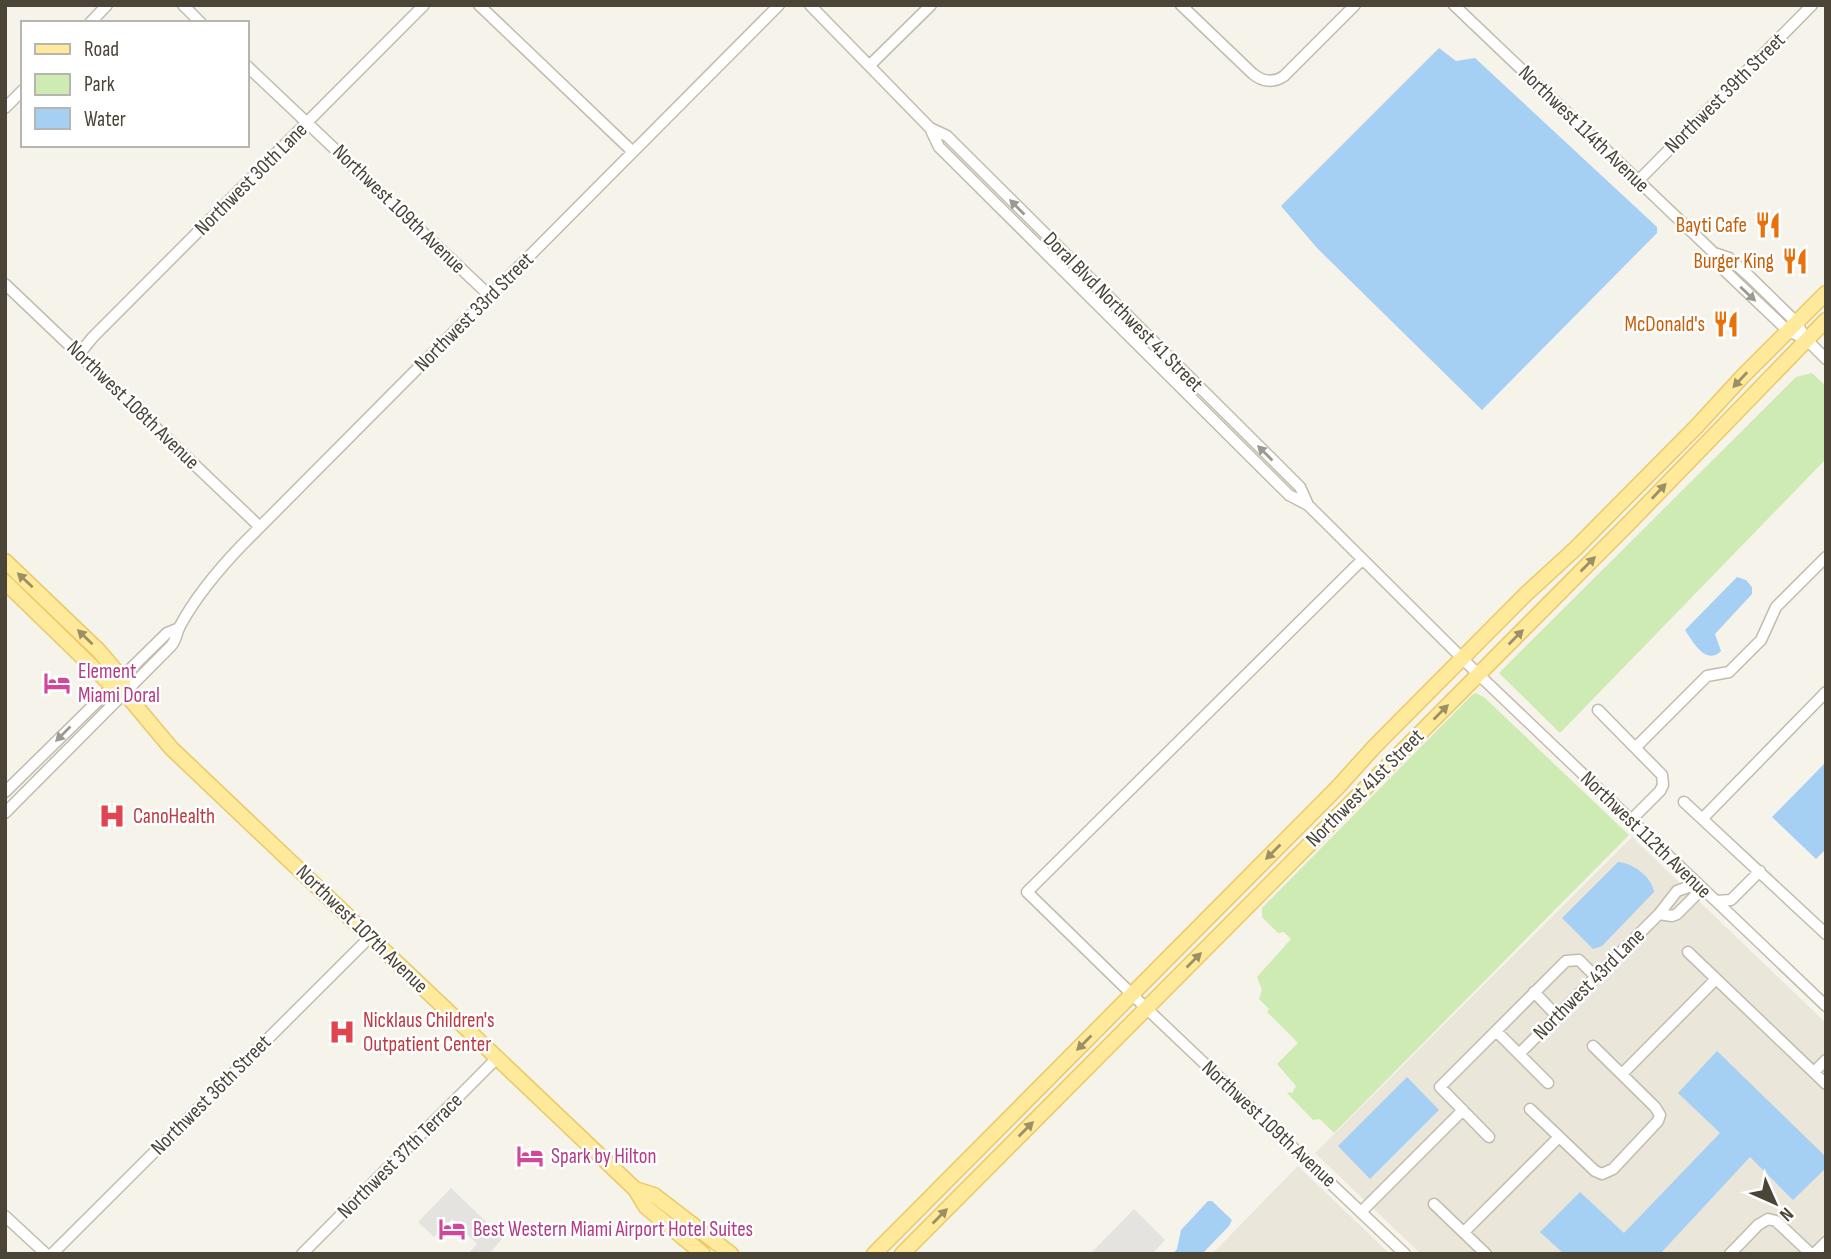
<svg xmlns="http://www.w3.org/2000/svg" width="1831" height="1259" viewBox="0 0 1831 1259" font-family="'Sofia Sans Condensed',sans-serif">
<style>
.residential{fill:#eae6d9}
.green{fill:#ceebb3}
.parking{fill:#e5e3df}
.water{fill:#a6cff4}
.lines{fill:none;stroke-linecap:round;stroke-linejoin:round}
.minor-casing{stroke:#c2bcad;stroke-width:13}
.major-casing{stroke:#e9ca66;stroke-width:17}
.minor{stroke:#fff;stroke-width:10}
.major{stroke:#ffe99b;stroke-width:14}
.oneway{fill:#9c9992}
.oneway2{fill:#9c8f65}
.labels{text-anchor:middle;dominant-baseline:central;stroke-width:5;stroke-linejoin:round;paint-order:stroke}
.street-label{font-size:21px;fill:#4b4538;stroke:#fff}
.food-label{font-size:21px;fill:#c56008;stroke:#fff;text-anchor:end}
.hotel-label{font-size:21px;fill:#b23c85;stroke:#fff;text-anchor:start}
.health-label{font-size:21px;fill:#be3a42;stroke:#fff;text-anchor:start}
</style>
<rect width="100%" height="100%" fill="#f6f3eb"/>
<!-- residential -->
<path class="residential" d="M1632 837 1826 1023V1254H1421L1315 1153Z
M1298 1166 1390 1254H1212Z"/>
<!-- green -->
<path class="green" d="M1812 373 1826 386V459L1560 733 1499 673 1796 377Z
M1476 693 1485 698 1629 835 1334 1133 1320 1119 1313 1120 1287 1093 1289 1092 1292 1093 1296 1086 1277 1064 1298 1043 1267 1012 1269 1009 1259 999 1262 990 1257 977 1291 939 1284 932 1278 933 1262 917V908L1472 695Z"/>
<!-- parking -->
<path class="parking" d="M451 1188 503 1238 489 1254H468L477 1244 452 1219 434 1237 418 1222Z
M1134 1209 1165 1240 1152 1254H1090Z"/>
<!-- water -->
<path class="water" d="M1439 48 1456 61 1475 58 1657 227V233L1482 410 1317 248 1281 206Z
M1737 577 1746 580 1752 587V594L1715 634 1721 651C1706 666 1693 642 1685 630Z
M1826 762V849L1816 859 1772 817Z
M1618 862C1633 863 1652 877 1654 892L1602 946 1593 949 1562 918Z
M1717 1051 1826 1157V1168L1793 1200 1750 1157 1660 1254H1564L1540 1232 1580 1192 1624 1233 1720 1133 1678 1093Z
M1407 1077 1439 1110 1370 1179 1338 1146Z
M1208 1201H1212L1232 1220 1229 1226 1202 1254H1173L1177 1249 1181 1230Z"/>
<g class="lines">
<!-- minor casing -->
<g class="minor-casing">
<path id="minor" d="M183 5 201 23
M479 5 633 152
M810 5 930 128 939 147 1289 495 1308 505 1478 674 1826 1006
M1181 5 1253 74C1263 82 1274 83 1284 76L1355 5
M1454 5 1714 253 1722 268 1788 331 1806 339
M90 23 107 5
M870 65 931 5
M247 66 490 296
M5 108 23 90
M930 128 947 136 1300 487 1308 505
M1638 181 1812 5
M1714 253 1729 258 1750 277 1796 322 1806 339 1826 359
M5 284 260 527
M79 354 93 337 424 5
M1362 560 1027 892 1146 1008 1405 1254
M1598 710 1662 775 1663 785 1660 791 1631 820
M1636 747 1707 676 1729 672 1761 640 1776 607 1826 557
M5 792 167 633 179 628
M1684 802 1826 934
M5 813 171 646C177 639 176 633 180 626 196 596 219 569 242 545L779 5
M1703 818 1826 692
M1716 901 1731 900 1760 871
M1688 952 1826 1084
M1534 992 1557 1016
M1496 1031 1548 1083
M1519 1054 1659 914 1677 891 1697 884 1695 896 1677 914 1672 916 1659 914
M1814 1072 1826 1060
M1622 1074 1716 979
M1530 1109 1595 1171 1602 1174 1613 1169 1658 1121 1660 1115 1655 1107 1593 1046
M1489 1137 1440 1087 1566 961 1579 960 1596 977
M1434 1204 1486 1254
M1361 1212 1463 1110
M5 1216 46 1254
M1464 1232 1559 1137
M52 1254 370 937
M302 1254 497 1058
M1730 1254 1758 1225 1768 1219 1776 1221 1811 1254
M1814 1254 1826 1242"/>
</g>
<!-- major casing -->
<g class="major-casing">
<path id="major" d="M5 561 99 651 122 678 125 693 171 748 635 1189 646 1207 703 1254
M5 582 112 686 125 693
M635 1189 654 1195 731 1254
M874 1254 1338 787 1375 746 1526 594 1575 549 1697 426 1742 377 1826 293
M902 1254 1631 521 1826 320"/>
</g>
<!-- minor -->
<use href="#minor" class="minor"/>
<!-- major -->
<use href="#major" class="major"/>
</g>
<!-- one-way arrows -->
<defs><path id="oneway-solid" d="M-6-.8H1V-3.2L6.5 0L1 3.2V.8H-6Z" transform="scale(1.75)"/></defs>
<g class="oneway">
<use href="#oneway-solid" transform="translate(1017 207) rotate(-135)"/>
<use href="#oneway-solid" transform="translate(1748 294) rotate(43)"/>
<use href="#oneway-solid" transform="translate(1265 453) rotate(-135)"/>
<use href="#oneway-solid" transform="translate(63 734) rotate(135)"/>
</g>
<g class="oneway2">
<use href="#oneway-solid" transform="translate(1740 380) rotate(133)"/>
<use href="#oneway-solid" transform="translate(1659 491) rotate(-47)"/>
<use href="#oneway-solid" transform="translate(1588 564) rotate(-45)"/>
<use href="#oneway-solid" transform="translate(25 580) rotate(-137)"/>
<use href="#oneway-solid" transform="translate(85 637) rotate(-136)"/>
<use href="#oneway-solid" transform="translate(1516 637) rotate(-45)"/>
<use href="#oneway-solid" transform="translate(1441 712) rotate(-45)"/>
<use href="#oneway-solid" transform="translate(1273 852) rotate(135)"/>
<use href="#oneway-solid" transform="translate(1194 960) rotate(-45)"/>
<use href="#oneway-solid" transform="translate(1084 1043) rotate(135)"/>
<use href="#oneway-solid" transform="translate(1026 1129) rotate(-45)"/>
<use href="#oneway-solid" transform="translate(940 1216) rotate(-45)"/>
</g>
<!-- icons -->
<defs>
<g id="restaurant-bare" transform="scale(2.1)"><path d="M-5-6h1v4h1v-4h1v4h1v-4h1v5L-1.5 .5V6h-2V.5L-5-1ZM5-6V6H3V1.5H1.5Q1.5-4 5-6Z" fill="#e8710a" stroke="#fff" stroke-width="2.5" paint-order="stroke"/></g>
<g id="hotel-bare" transform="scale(2.1)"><path d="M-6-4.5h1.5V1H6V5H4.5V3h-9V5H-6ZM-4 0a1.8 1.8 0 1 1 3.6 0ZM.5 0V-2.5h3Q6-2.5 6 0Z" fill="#d1479c" stroke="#fff" stroke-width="2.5" paint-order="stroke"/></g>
<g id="hospital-bare" transform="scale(2.1)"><path d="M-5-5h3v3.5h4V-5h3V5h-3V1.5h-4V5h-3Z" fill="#e0444e" stroke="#fff" stroke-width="2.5" paint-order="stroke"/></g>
</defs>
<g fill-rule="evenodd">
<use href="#restaurant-bare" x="1768" y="225"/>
<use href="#restaurant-bare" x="1795" y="261"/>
<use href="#restaurant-bare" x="1726" y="324"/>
<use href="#hotel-bare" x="57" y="683"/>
<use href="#hospital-bare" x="112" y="816"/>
<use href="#hospital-bare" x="342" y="1032"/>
<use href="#hotel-bare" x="530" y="1156"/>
<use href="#hotel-bare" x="452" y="1229"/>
</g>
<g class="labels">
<!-- street labels -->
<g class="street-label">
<text transform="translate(1725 93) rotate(-45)">Northwest 39th Street</text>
<text transform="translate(1584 129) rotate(44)">Northwest 114th Avenue</text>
<text transform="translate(251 179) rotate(-45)">Northwest 30th Lane</text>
<text transform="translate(399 209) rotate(44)">Northwest 109th Avenue</text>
<text transform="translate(474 312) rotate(-45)">Northwest 33rd Street</text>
<text transform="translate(1123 312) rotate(45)">Doral Blvd Northwest 41 Street</text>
<text transform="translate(133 405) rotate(44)">Northwest 108th Avenue</text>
<text transform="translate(1365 788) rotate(-45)">Northwest 41st Street</text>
<text transform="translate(1646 835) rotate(44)">Northwest 112th Avenue</text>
<text transform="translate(362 929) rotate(44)">Northwest 107th Avenue</text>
<text transform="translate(1589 984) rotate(-45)">Northwest 43rd Lane</text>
<text transform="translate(211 1095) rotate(-45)">Northwest 36th Street</text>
<text transform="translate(1269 1124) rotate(43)">Northwest 109th Avenue</text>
<text transform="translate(400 1156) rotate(-45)">Northwest 37th Terrace</text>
</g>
<!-- food labels -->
<g class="food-label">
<text x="1747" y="225">Bayti Cafe</text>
<text x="1774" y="261">Burger King</text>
<text x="1705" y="324">McDonald's</text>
</g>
<!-- hotel labels -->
<g class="hotel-label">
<text x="78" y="671">Element<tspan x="78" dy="24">Miami Doral</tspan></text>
<text x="551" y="1156">Spark by Hilton</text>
<text x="473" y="1229">Best Western Miami Airport Hotel Suites</text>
</g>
<!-- health labels -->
<g class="health-label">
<text x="133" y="816">CanoHealth</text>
<text x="363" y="1020">Nicklaus Children's<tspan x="363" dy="24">Outpatient Center</tspan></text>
</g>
</g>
<!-- border -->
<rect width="1831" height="1259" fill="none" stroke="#4b4538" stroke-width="14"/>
<!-- legend -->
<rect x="21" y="21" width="228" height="126" fill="#ffffff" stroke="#b7b5af" stroke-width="2"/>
<rect x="35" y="44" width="35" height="10" fill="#ffe99b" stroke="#b7b5af" stroke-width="2"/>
<text x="84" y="56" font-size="21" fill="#4b4538">Road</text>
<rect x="35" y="74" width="35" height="21" fill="#ceebb3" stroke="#b7b5af" stroke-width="2"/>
<text x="84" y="91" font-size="21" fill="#4b4538">Park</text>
<rect x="35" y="108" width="35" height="21" fill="#a6cff4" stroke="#b7b5af" stroke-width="2"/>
<text x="84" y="126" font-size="21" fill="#4b4538">Water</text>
<!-- north arrow -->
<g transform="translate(1775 1203) rotate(135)" stroke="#ffffff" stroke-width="5" paint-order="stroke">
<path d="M0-5L12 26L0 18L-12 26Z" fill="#4b4538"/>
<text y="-10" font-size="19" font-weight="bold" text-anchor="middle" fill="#4b4538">N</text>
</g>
</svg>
